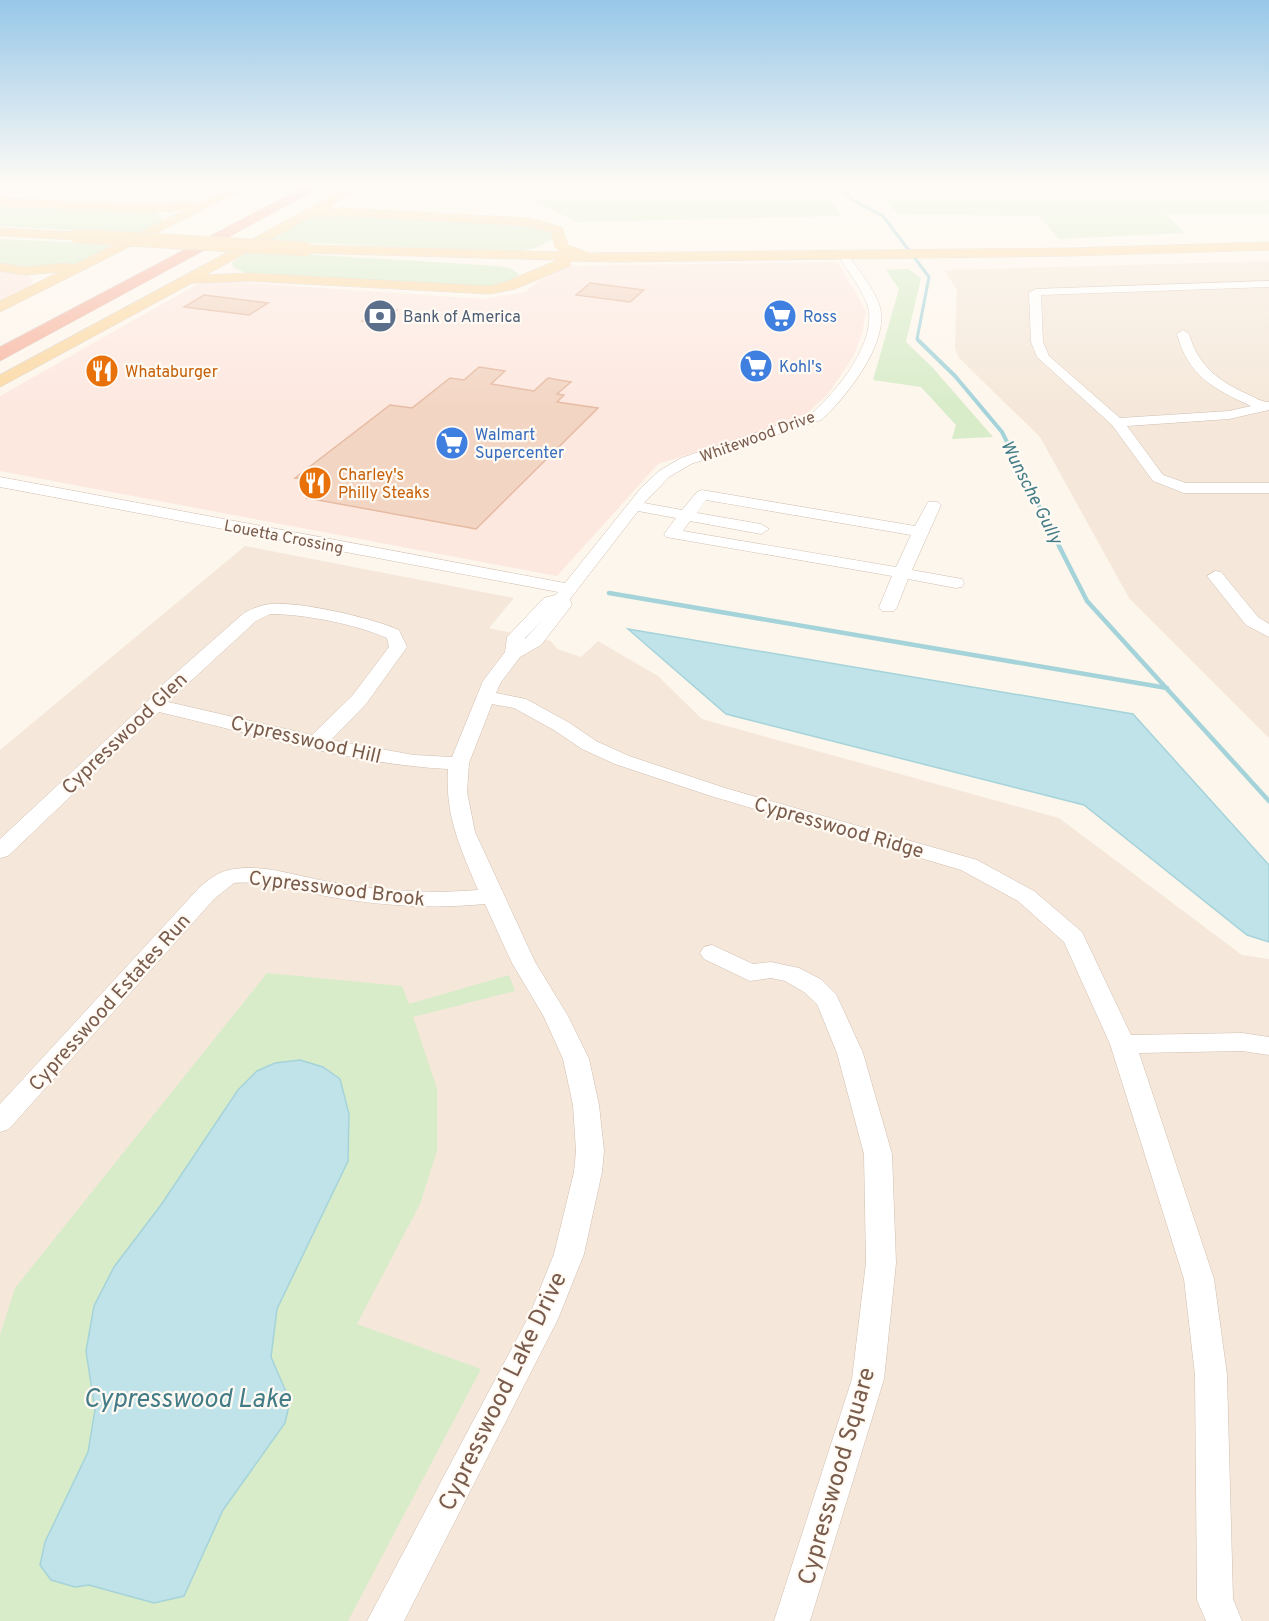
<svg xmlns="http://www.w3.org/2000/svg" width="1269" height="1621" font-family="Overpass,sans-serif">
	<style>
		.residential { fill: #f5e8da }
		.commercial { fill: #fde8e0 }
		.green { fill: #d8ecc9 }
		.water { fill: #bfe3e8; stroke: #a5d3da; stroke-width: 1.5 }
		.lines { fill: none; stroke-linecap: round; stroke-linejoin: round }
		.stream-far2 { stroke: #a5d3da; stroke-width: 3 }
		.stream-far1 { stroke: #a5d3da; stroke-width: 4 }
		.stream { stroke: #a5d3da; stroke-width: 4.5 }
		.building { fill: #f3d5c3; stroke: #e6bba3; stroke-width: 1.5 }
		.minor-casing { stroke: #d1beb0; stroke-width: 1 }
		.major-casing { stroke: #dad1cd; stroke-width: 1 }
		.highway-casing { stroke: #dad1cd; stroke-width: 1 }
		.minor { fill: #fff; fill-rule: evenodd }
		.major { fill: #fbd9a5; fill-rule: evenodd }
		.highway { fill: #f7b7a3; fill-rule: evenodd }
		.major-bridge-casing { stroke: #dad1cd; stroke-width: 15; stroke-linecap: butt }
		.major-bridge { stroke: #fbd9a5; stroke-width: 14 }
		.labels { text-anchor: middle; stroke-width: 4.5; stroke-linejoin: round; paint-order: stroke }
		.far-service-label { font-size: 16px; fill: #4e5e75; stroke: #fffaf3; text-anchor: start }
		.far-shop-label { font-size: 16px; fill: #366cbe; stroke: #fffaf3; text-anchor: start }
		.far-food-label { font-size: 16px; fill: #c56008; stroke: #fffaf3; text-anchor: start }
		.far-street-label { font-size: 16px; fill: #7a5c4d; stroke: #fffaf3 }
		.far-water-label { font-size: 18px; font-style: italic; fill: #437c86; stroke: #fffaf3 }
		.street-label { font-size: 20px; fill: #7a5c4d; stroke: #fffaf3 }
		.near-street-label { font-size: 24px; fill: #7a5c4d; stroke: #fffaf3 }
		.near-water-label { font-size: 26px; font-style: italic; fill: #437c86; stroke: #fffaf3 }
	</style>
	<rect width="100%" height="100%" fill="#fdf6ec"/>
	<g class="residential">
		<path d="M 1269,261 L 1269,738 L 1129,598 L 1040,437 L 959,358 L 955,348 L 957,290 L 944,270 Z"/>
		<path d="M 245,546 L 514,598 L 489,628 L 551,641 L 557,649 L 581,657 L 598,641 L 658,676 L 702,719 L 1059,818 L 1242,955 L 1269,959 L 1269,1621 L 0,1621 L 0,750 Z"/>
	</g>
	<g class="commercial">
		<path d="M 0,182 L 245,182 L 201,203 L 190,205 L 144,206 L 63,200 L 0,200 Z"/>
		<path d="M 838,262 L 866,311 L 862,333 L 853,357 L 828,394 L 806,414 L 783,424 L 658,464 L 557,576 L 0,471 L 0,396 L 205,280 L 484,299 L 525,292 L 558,266 Z"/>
		<path d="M 0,270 L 30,276 L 33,281 L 28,288 L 0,303 Z"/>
	</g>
	<g class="green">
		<path d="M 520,182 L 804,182 L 828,191 L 841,216 L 577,222 L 521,195 Z"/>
		<path d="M 875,182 L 1269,182 L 1269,214 L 1165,214 L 1185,233 L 1059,239 L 1039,216 L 899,214 L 878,195 L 888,188 Z"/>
		<path d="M 0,205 L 147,212 L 158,214 L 162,219 L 160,223 C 132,237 101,258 70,265 C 47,269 23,266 0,263 L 0,239 L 112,244 L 84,231 L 0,226 Z"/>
		<path d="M 323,215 L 527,225 L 551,233 L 552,239 L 536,248 L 510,252 L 293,242 L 300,254 L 498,266 L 510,268 L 519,274 L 517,279 L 492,287 L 256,274 L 245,273 L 233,267 L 232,263 C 254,245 295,220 323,215 Z"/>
		<path d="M 908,269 L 921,278 L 906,342 L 932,367 L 993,437 L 952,439 L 956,425 L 921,387 L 873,380 L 899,289 L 886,270 Z"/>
		<path d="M 267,973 L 402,986 L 409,1004 L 509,975 L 515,991 L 413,1017 L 437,1088 L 437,1151 L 420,1204 L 357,1324 L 481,1369 L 348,1621 L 0,1621 L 0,1335 L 15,1288 Z"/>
	</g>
	<g class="water">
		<path d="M 628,629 L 1133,714 L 1269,865 L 1269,942 L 1247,935 L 1084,805 L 726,714 Z"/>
		<path d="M 300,1060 L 323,1067 L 340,1079 L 349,1114 L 348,1161 L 277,1309 L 271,1357 L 290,1401 L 285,1423 L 223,1510 L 184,1596 L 154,1603 L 89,1585 L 75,1587 L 51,1580 L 40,1565 L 45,1542 L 88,1452 L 95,1410 L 86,1351 L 94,1306 L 114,1267 L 161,1205 L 238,1090 L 257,1071 L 275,1063 Z"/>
	</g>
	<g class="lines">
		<path class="stream-far2" d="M 837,182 L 852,200 L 883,216 L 929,277 L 917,339 L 919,341"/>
		<path class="stream-far1" d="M 918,340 L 955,376 L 1002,432 L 1060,548"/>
		<g class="stream">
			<path d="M 1059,546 L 1087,601 L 1269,801"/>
			<path d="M 609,593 L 1167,688"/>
		</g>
	</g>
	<g class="building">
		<path d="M 590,283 L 644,290 L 630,302 L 576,295 Z"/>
		<path d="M 204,295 L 268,303 L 249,315 L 184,307 Z"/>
		<path d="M 373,309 L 397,310 L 387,323 L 362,321 Z"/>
		<path d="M 479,367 L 505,371 L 491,384 L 534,391 L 548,378 L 571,382 L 557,394 L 564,395 L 557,402 L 598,408 L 476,529 L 307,498 L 325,483 L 295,478 L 390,405 L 412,408 L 450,378 L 464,380 Z"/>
	</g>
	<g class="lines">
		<g class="minor-casing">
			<g id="minor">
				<path d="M 844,253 L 849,256 C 859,271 873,287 879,304 C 892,340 846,398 821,420 L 691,464 L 669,477 L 644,503 L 682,510 L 697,492 L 702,490 L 915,526 L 928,502 L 938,502 L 941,505 L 912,570 L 962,579 L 964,583 L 962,587 L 956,588 L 908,579 L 897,607 L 894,611 L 882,611 L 879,607 L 892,576 L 666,537 L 664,534 L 676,518 L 638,511 L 570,599 L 572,605 L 541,645 L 520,657 L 501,682 L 496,693 L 526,699 L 568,722 L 596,741 L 629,756 L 725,788 L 977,860 L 1034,891 L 1082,932 L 1131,1035 L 1242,1033 L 1269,1037 L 1269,1055 L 1242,1051 L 1139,1053 L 1214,1279 L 1227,1375 L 1233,1599 L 1242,1621 L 1206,1621 L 1197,1600 L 1195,1375 L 1184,1279 L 1110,1044 L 1064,942 L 1018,901 L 961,870 L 711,796 L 615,764 L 582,749 L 554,730 L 514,708 L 492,704 L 469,763 L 467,792 L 475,832 L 535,962 L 568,1016 L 589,1059 L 599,1105 L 604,1151 L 602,1172 L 584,1254 L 558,1319 L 404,1621 L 367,1621 L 530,1314 L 554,1254 L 574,1172 L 576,1151 L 573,1105 L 563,1059 L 544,1017 L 512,963 L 485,904 C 434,909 382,906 331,897 C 300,892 267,880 234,883 L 214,899 L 9,1129 L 0,1132 L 0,1104 L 198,889 C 209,879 219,871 234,869 C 265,864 300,877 330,882 C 378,891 429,894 478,890 C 460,847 445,816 448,769 C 351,764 254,734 159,712 L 8,856 L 0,858 L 0,839 L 148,701 L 160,687 L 244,613 C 252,609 261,605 270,604 C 300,601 372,618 399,630 L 407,647 L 366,704 L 331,740 L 414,755 L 452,757 L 483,681 L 505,652 L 507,637 L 544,598 L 555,595 L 558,592 L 0,487 L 0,477 L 565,583 L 641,488 L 659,471 L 681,458 L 811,414 C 836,393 880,339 867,304 C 861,287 847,271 839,256 ZM 706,500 L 911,535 L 896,567 L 683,531 L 690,521 L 761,534 L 769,529 L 761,524 L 697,513 ZM 270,614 C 304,614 355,624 387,638 L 389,647 L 352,696 L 312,735 L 168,702 L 256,621 ZM 542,621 L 525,639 L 525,638 Z"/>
				<path d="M 1269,281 L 1269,287 L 1041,295 L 1043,342 L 1049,356 L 1120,418 L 1229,411 L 1251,406 C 1214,389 1188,376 1177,334 L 1183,330 L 1189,334 C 1198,365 1218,381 1247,394 C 1254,397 1261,402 1269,402 L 1269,410 L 1229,419 L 1127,426 L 1163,475 L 1186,483 L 1269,483 L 1269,493 L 1184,493 L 1153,481 L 1112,425 L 1037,357 L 1031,342 L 1029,293 L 1036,289 Z"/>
				<path d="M 1215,571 L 1221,572 L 1258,617 L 1269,624 L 1269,637 L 1246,625 L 1207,576 Z"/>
				<path d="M 712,945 L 753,964 L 771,962 L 799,968 L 822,980 L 836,994 L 863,1053 L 892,1154 L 896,1263 L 884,1379 L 810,1621 L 774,1621 L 852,1379 L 866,1263 L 864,1154 L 837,1053 L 817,1004 L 804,992 L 785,981 L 771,978 L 750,981 L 704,959 L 700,953 L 704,947 Z"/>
			</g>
		</g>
		<g class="major-casing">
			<g id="major">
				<path d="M 243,182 L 258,182 L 0,312 L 0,301 L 59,272 L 25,275 L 0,271 L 0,263 L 25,267 L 67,263 L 73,265 L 185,210 L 150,213 L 0,206 L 0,198 L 150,205 L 191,202 L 196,205 Z"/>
				<path d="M 358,182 L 372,182 L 326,209 L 342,208 L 529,218 L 562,227 L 568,245 L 589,253 L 1071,248 L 1269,242 L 1269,250 L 1071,256 L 618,262 L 571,261 L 570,266 L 515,289 L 490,294 L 249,281 L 192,283 L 0,387 L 0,375 ZM 342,216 L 528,226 L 551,232 L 555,247 L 560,252 L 306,245 L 299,249 L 306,253 L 558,260 L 505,282 L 490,286 L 249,273 L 206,275 L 311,217 Z"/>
				<path d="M 0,228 L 77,232 L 84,236 L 77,240 L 0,236 Z"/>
			</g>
		</g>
		<g class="highway-casing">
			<path id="highway" d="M 313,182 L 330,182 L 0,361 L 0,347 Z"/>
		</g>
		<use href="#minor" class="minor"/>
		<use href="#major" class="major"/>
		<use href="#highway" class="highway"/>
		<g class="major-bridge-casing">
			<path id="major-bridge" d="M 77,236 L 306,249"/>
		</g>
		<use href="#major-bridge" class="major-bridge"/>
	</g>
	<linearGradient id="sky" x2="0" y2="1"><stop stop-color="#97c7e8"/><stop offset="0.45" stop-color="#fefbf6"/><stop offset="1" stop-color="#fefbf6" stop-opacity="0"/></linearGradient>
	<rect width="1269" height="408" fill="url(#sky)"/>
	<defs>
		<g id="bank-disc" transform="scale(1.725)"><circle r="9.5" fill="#5c6f8a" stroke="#fffaf3"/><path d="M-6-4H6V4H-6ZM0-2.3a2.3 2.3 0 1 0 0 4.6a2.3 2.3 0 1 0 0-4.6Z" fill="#fff"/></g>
		<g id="supermarket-disc" transform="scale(1.725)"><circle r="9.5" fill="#3f7fe0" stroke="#fffaf3"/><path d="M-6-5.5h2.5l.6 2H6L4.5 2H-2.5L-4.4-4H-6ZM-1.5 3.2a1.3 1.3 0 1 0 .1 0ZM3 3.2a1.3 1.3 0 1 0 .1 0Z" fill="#fff"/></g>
		<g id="restaurant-disc" transform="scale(1.725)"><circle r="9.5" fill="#e8710a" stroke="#fffaf3"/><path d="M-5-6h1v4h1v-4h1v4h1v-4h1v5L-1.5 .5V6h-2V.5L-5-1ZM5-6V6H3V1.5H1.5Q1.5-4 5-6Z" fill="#fff"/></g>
	</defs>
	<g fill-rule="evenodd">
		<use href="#bank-disc" x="380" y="316"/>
		<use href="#supermarket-disc" x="780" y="316"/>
		<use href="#supermarket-disc" x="756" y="366"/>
		<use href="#restaurant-disc" x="102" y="371"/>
		<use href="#supermarket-disc" x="452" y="443"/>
		<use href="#restaurant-disc" x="315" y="483"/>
	</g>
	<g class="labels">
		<g class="far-service-label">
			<text x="403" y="322">Bank of America</text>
		</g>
		<g class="far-shop-label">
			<text x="803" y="322">Ross</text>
			<text x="779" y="372">Kohl's</text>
			<text x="475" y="440">Walmart<tspan x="475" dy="18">Supercenter</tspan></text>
		</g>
		<g class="far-food-label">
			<text x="125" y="377">Whataburger</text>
			<text x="338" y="480">Charley's<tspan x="338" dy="18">Philly Steaks</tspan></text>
		</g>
		<g class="far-street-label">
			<text transform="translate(757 436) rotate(-20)" y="6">Whitewood Drive</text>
			<text transform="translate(284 536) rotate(11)" y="6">Louetta Crossing</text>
		</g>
		<g class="far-water-label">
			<text transform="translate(1032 492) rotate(63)" y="6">Wunsche Gully</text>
		</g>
		<g class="street-label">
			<text transform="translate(124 733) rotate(-44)" y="7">Cypresswood Glen</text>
			<text transform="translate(306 739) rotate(13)" y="7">Cypresswood Hill</text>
			<text transform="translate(839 827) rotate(16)" y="7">Cypresswood Ridge</text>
			<text transform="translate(337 888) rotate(7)" y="7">Cypresswood Brook</text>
			<text transform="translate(109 1002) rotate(-48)" y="7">Cypresswood Estates Run</text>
		</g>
		<g class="near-street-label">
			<text transform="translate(502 1391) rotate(-64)" y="8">Cypresswood Lake Drive</text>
			<text transform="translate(836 1476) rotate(-74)" y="8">Cypresswood Square</text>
		</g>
		<g class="near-water-label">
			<text x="187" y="1407">Cypresswood Lake</text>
		</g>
	</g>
</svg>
